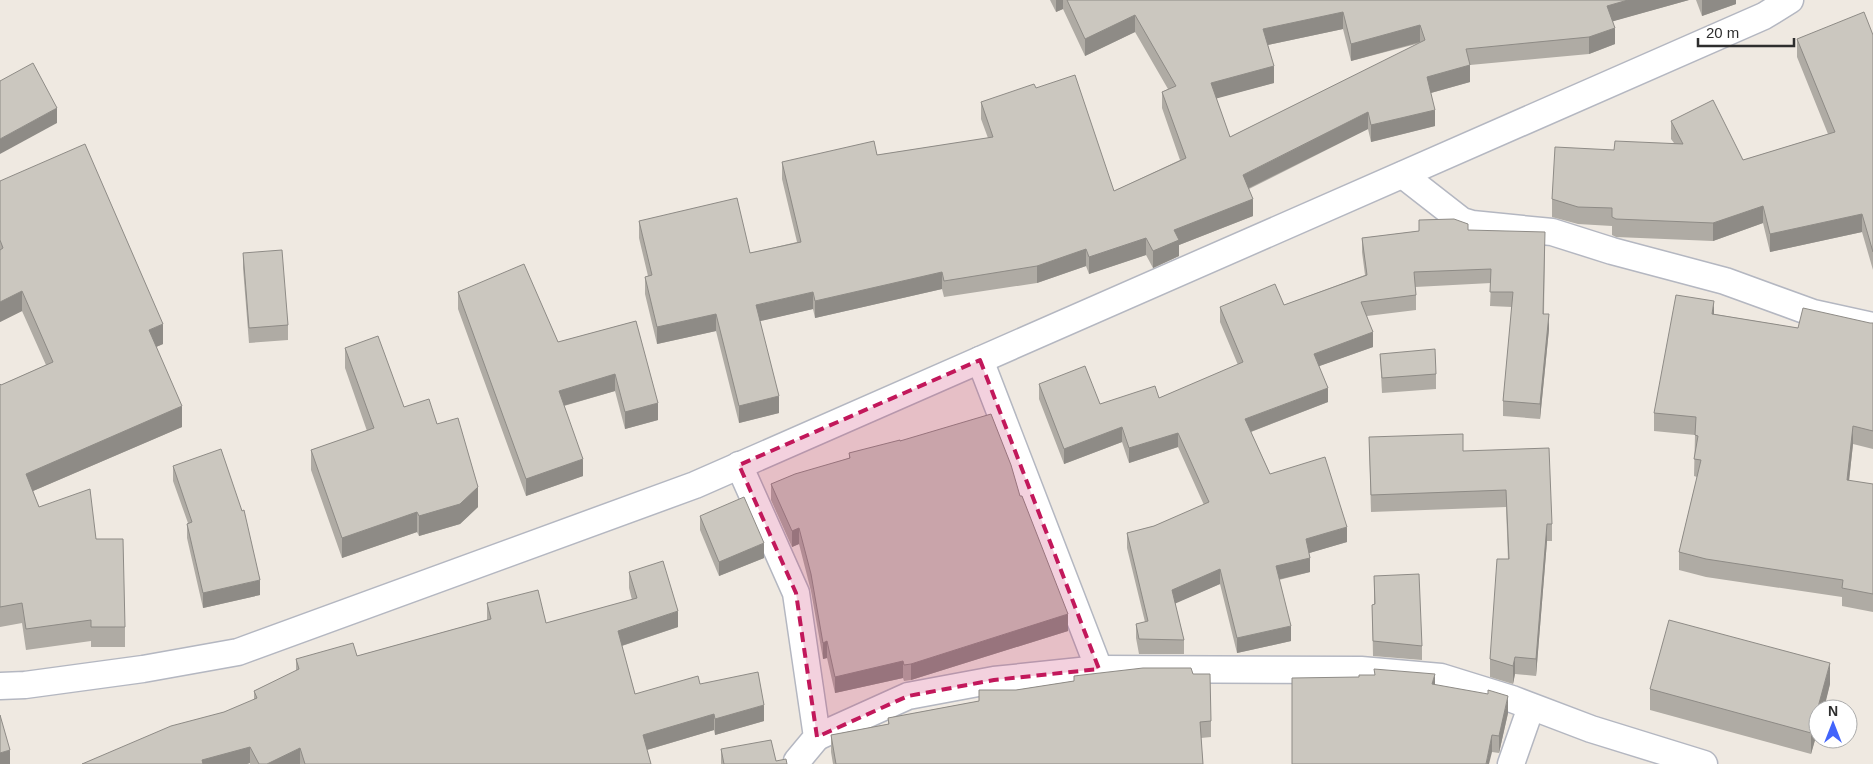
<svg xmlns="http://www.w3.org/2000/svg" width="1873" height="764" font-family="Arial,sans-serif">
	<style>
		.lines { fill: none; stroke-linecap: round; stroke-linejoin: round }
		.minor-casing { stroke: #b4b7c1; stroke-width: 29 }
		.minor { stroke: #fff; stroke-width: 26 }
		.wall { fill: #afaba4; fill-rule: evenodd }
		.shaded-wall { fill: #8e8b86 }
		.building { fill: #cbc7bf; stroke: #8e8b86; fill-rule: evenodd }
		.marked { fill: #c2185b; fill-opacity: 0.2; stroke: #c2185b; stroke-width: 4; stroke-dasharray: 10 6; stroke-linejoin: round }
	</style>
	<rect width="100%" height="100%" fill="#efe9e1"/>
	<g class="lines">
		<g class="minor-casing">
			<g id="minor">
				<path d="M 1403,175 L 1462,221 L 1472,224 L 1552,232 L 1612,251 L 1725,281 L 1813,313 L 1873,326"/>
				<path d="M 980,360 L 1099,669"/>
				<path d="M 739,465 L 796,593 L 817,737 L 797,761 L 797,764"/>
				<path d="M 0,686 L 25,685 L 143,669 L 238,652 L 695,485 L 1764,16 L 1790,0"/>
				<path d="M 817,737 L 908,696 L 994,680 L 1099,669 L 1361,670 L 1441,677 L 1512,699 L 1591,729 L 1704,764"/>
				<path d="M 1511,764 L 1531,707"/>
			</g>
		</g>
		<use href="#minor" class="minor"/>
	</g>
	<g class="wall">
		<path d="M 1050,0 L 1689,0 L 1613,21 L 1615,44 L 1589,54 L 1470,65 L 1470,82 L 1431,93 L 1435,126 L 1371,142 L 1368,129 L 1249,189 L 1253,216 L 1179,245 L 1179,256 L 1153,268 L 1146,255 L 1089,274 L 1086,266 L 1037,283 L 944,297 L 942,289 L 815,318 L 813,309 L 760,321 L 779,413 L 739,423 L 716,331 L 657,344 L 645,294 L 645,277 L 648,276 L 639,238 L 639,221 L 750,253 L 797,242 L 782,179 L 782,162 L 877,155 L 988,138 L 981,119 L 981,102 L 1036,88 L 1114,191 L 1180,160 L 1162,108 L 1162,92 L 1168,89 L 1135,32 L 1085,56 L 1063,9 L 1056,12 ZM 1343,29 L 1351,61 L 1420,43 L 1230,137 L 1216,98 L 1274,83 L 1268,45 Z"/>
		<path d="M 1696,0 L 1736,0 L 1736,4 L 1702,16 Z"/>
		<path d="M 1873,35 L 1873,270 L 1862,232 L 1770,252 L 1763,223 L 1713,241 L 1616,237 L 1612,235 L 1612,226 L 1578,224 L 1552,217 L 1552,199 L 1614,150 L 1674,143 L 1671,139 L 1671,121 L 1743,160 L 1828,134 L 1797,57 L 1797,39 Z"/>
		<path d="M 0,181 L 163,344 L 156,347 L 182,427 L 33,491 L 39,507 L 96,539 L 125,627 L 125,647 L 91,647 L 91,641 L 26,650 L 22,623 L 0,627 L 0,384 L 1,385 L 46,365 L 22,311 L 0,322 Z"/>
		<path d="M 1419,220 L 1468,230 L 1545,246 L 1544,314 L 1549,329 L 1540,419 L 1503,416 L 1503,401 L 1512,307 L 1490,306 L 1491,283 L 1415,287 L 1416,295 L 1416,310 L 1367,316 L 1373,347 L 1319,366 L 1328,402 L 1251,432 L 1270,474 L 1347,542 L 1309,553 L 1310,572 L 1279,580 L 1291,641 L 1237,653 L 1220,584 L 1175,603 L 1184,640 L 1184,654 L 1139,654 L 1136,638 L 1136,624 L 1145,622 L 1127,548 L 1127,533 L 1154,526 L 1204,505 L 1178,447 L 1129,463 L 1122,442 L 1064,464 L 1039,399 L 1039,384 L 1100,404 L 1159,398 L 1238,365 L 1220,322 L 1220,307 L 1284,305 L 1365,275 L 1362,252 L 1362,238 L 1419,231 Z"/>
		<path d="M 243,253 L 288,325 L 288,340 L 249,343 L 243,268 Z"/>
		<path d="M 458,292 L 558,342 L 636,321 L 658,420 L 625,429 L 615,391 L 564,406 L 583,476 L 526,496 L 458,309 Z"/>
		<path d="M 1714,314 L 1798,328 L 1873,323 L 1873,449 L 1853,444 L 1849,481 L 1873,484 L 1873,612 L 1842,606 L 1842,597 L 1706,577 L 1679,570 L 1679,552 L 1697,477 L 1694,476 L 1695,435 L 1654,431 L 1654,413 Z"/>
		<path d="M 345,348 L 404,407 L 437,424 L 478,507 L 460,524 L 419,536 L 417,532 L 342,558 L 311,470 L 311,450 L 367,431 L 345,368 Z"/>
		<path d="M 1380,354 L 1436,374 L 1436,389 L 1382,393 Z"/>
		<path d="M 1369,437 L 1463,451 L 1552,524 L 1552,541 L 1547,541 L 1536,676 L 1515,674 L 1513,684 L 1490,677 L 1490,659 L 1508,559 L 1506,507 L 1371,512 Z"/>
		<path d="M 900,441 L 1020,496 L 1068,631 L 911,680 L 904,681 L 903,678 L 835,693 L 827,658 L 823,659 L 811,591 L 799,544 L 792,547 L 771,500 L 771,484 L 849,458 L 849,453 Z"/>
		<path d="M 173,466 L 260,595 L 203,608 L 187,538 L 187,524 L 188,523 L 173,481 Z"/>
		<path d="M 700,516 L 764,558 L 719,576 L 700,530 Z"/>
		<path d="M 629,572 L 678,627 L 622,646 L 635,694 L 700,684 L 764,721 L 715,735 L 714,730 L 647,750 L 651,764 L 250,764 L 250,763 L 247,764 L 82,764 L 224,712 L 254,700 L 254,691 L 296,671 L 296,659 L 357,656 L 487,620 L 487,603 L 546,623 L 632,600 L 629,588 Z"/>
		<path d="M 1374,576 L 1422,646 L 1422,660 L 1373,656 L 1372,605 L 1374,604 Z"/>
		<path d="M 1193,674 L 1211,721 L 1211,737 L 1201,738 L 1203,764 L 833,764 L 831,752 L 831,735 L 888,724 L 888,718 L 979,701 L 1016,690 L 1074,681 L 1074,676 Z"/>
		<path d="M 1830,684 L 1811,754 L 1650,710 L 1650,689 Z"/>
		<path d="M 1435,685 L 1508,713 L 1499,753 L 1492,752 Z"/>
		<path d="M 721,749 L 776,761 L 787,764 L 721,764 Z"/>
	</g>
	<g class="shaded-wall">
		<path d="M 1056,0 L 1063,0 L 1063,9 L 1056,12 Z"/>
		<path d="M 1628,0 L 1689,0 L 1607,23 L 1607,6 Z"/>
		<path d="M 1702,0 L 1736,0 L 1736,4 L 1702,16 Z"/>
		<path d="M 1343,12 L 1343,29 L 1263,46 L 1263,29 Z"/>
		<path d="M 1135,15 L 1135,32 L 1085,56 L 1085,39 Z"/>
		<path d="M 1420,25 L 1420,42 L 1351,61 L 1351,44 Z"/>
		<path d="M 1615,28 L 1615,44 L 1589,54 L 1589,37 Z"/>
		<path d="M 1470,65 L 1470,82 L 1427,94 L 1427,77 Z"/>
		<path d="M 1274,66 L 1274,83 L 1211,100 L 1211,83 Z"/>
		<path d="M 57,108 L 57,123 L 0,154 L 0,139 Z"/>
		<path d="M 1435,110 L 1435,126 L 1371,142 L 1371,125 Z"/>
		<path d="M 1368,112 L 1368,129 L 1243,191 L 1243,175 Z"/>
		<path d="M 1253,199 L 1253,216 L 1179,245 L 1179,256 L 1153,268 L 1153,251 L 1174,230 Z"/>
		<path d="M 1763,206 L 1763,223 L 1713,241 L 1713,223 Z"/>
		<path d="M 1862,214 L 1862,232 L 1770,252 L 1770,234 Z"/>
		<path d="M 1146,238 L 1146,255 L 1089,274 L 1089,257 Z"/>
		<path d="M 1086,249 L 1086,266 L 1037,283 L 1037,266 Z"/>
		<path d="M 942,272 L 942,289 L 815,318 L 815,301 Z"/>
		<path d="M 22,291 L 22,311 L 0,322 L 0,302 Z"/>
		<path d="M 813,292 L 813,309 L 756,322 L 756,305 Z"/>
		<path d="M 1714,301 L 1714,319 L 1712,314 Z"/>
		<path d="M 716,314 L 716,331 L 657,344 L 657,327 Z"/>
		<path d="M 1549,314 L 1549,329 L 1540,419 L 1540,404 Z"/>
		<path d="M 163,324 L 163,344 L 149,350 L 149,330 Z"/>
		<path d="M 1373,332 L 1373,347 L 1314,368 L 1314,354 Z"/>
		<path d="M 615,374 L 615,391 L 559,407 L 559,391 Z"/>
		<path d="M 1328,388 L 1328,402 L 1245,434 L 1245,419 Z"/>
		<path d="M 779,396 L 779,413 L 739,423 L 739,406 Z"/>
		<path d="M 658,403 L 658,420 L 625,429 L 625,412 Z"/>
		<path d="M 182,406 L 182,427 L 26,494 L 26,474 Z"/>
		<path d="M 1853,426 L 1853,444 L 1847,498 L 1847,480 Z"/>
		<path d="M 1122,427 L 1122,442 L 1064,464 L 1064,449 Z"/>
		<path d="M 1178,433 L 1178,447 L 1129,463 L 1129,448 Z"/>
		<path d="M 583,459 L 583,476 L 526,496 L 526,479 Z"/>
		<path d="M 478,487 L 478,507 L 460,524 L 419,536 L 419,516 Z"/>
		<path d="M 417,512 L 417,532 L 342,558 L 342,538 Z"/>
		<path d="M 1547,524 L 1547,541 L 1536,676 L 1536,659 Z"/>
		<path d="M 1347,527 L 1347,542 L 1306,554 L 1306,539 Z"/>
		<path d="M 799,528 L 799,544 L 792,547 L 792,531 Z"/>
		<path d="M 764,543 L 764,558 L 719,576 L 719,562 Z"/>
		<path d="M 1310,558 L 1310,572 L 1276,580 L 1276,566 Z"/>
		<path d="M 1220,569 L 1220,584 L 1172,605 L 1172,590 Z"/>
		<path d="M 260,580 L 260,595 L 203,608 L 203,593 Z"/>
		<path d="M 678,611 L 678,627 L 618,647 L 618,631 Z"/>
		<path d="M 1068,614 L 1068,631 L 911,680 L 911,664 Z"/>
		<path d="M 1291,626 L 1291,641 L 1237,653 L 1237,638 Z"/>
		<path d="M 827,641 L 827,658 L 823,659 L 823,643 Z"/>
		<path d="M 1515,657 L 1515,674 L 1513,684 L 1513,666 Z"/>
		<path d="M 903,661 L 903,678 L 835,693 L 835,677 Z"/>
		<path d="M 1830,663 L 1830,684 L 1824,709 L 1818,709 L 1818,730 L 1811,754 L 1811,733 Z"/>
		<path d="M 1435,674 L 1435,692 L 1432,684 Z"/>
		<path d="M 1508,696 L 1508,713 L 1499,753 L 1499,736 Z"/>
		<path d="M 764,705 L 764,721 L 715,735 L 715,719 Z"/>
		<path d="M 714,714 L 714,730 L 643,751 L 643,735 Z"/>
		<path d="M 1492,735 L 1492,752 L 1489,764 L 1486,764 Z"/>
		<path d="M 250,747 L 250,763 L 247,764 L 202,764 L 202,760 Z"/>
		<path d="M 300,748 L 300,764 L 267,764 Z"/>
		<path d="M 10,750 L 10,764 L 0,764 L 0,753 Z"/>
	</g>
	<g class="building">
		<path d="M 1067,0 L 1628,0 L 1607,6 L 1615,28 L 1589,37 L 1466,49 L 1470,65 L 1427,77 L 1435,110 L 1371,125 L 1368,112 L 1243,175 L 1253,199 L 1174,230 L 1179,240 L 1153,251 L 1146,238 L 1089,257 L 1086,249 L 1037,266 L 944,281 L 942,272 L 815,301 L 813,292 L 756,305 L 779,396 L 739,406 L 716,314 L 657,327 L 645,277 L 652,275 L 639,221 L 737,198 L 750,253 L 801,242 L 782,162 L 874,141 L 877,155 L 993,137 L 981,102 L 1034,84 L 1036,88 L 1075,75 L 1114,191 L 1186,158 L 1162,92 L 1176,86 L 1135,15 L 1085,39 ZM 1343,12 L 1351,44 L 1420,25 L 1425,40 L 1230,137 L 1211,83 L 1274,66 L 1263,29 Z"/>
		<path d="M 1864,12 L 1873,35 L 1873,252 L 1862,214 L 1770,234 L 1763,206 L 1713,223 L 1616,219 L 1612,217 L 1612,208 L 1578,207 L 1552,199 L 1555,147 L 1614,150 L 1615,141 L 1683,144 L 1671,121 L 1713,100 L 1743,160 L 1835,132 L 1797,39 Z"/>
		<path d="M 33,63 L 57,108 L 0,139 L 0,81 Z"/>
		<path d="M 85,144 L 163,324 L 149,330 L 182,406 L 26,474 L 39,507 L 90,489 L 96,539 L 123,539 L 125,627 L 91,627 L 91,620 L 26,629 L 22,603 L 0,607 L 0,384 L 1,385 L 53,362 L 22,291 L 0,302 L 0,250 L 3,248 L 0,240 L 0,181 Z"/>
		<path d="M 1454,219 L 1468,224 L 1468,230 L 1545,232 L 1543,314 L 1549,314 L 1540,404 L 1503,401 L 1513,292 L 1490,292 L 1491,269 L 1414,272 L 1416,295 L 1361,302 L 1373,332 L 1314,354 L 1328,388 L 1245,419 L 1270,474 L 1325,457 L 1347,527 L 1306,539 L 1310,558 L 1276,566 L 1291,626 L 1237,638 L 1220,569 L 1172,590 L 1184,640 L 1139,639 L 1136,624 L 1148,621 L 1127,533 L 1154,526 L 1209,502 L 1178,433 L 1129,448 L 1122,427 L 1064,449 L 1039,384 L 1085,366 L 1100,404 L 1155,386 L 1159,398 L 1243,362 L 1220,307 L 1275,284 L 1284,305 L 1367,275 L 1362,238 L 1419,231 L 1419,220 Z"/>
		<path d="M 282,250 L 288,325 L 249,328 L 243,253 Z"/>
		<path d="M 524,264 L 558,342 L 636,321 L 658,403 L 625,412 L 615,374 L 559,391 L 583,459 L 526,479 L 458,292 Z"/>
		<path d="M 1676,295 L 1714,301 L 1712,314 L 1798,328 L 1803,308 L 1870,323 L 1873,323 L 1873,431 L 1853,426 L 1847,480 L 1873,484 L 1873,594 L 1842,588 L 1843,580 L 1706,559 L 1679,552 L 1701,460 L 1694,459 L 1698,436 L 1695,435 L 1696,417 L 1654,413 Z"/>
		<path d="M 378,336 L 404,407 L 429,399 L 437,424 L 458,418 L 478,487 L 460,504 L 419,516 L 417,512 L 342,538 L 311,450 L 374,428 L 345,348 Z"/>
		<path d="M 1435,349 L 1436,374 L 1382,378 L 1380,354 Z"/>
		<path d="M 991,414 L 1011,465 L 1020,496 L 1022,496 L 1068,614 L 911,664 L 904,665 L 903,661 L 835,677 L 827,641 L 823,643 L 811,574 L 799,528 L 792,531 L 771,484 L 795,474 L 850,458 L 849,453 L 900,440 L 900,441 Z"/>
		<path d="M 1463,434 L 1463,451 L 1549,448 L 1552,524 L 1547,524 L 1536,659 L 1515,657 L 1513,666 L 1490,659 L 1497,559 L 1509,559 L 1506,490 L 1371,495 L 1369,437 Z"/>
		<path d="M 221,449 L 242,511 L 244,510 L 260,580 L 203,593 L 187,524 L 192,522 L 173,466 Z"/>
		<path d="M 744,497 L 764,543 L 719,562 L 700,516 Z"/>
		<path d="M 663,561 L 678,611 L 618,631 L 635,694 L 698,676 L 700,684 L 758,672 L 764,705 L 715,719 L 714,714 L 643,735 L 651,764 L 305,764 L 300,748 L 267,764 L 259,764 L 250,747 L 202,760 L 203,764 L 82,764 L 171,726 L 224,712 L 257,698 L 254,691 L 299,669 L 296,659 L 353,643 L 357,656 L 491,619 L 487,603 L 538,590 L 546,623 L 637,598 L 629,572 Z"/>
		<path d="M 1419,574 L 1422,646 L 1373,641 L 1372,605 L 1375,604 L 1374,576 Z"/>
		<path d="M 1669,620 L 1830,663 L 1811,733 L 1650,689 Z"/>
		<path d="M 1143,668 L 1191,668 L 1193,674 L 1210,674 L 1211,721 L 1200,722 L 1203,764 L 836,764 L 831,735 L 889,724 L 888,718 L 979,701 L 979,690 L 1016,690 L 1074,681 L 1074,676 Z"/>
		<path d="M 1374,669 L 1435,674 L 1432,684 L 1488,694 L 1488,690 L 1508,696 L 1499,736 L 1492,735 L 1486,764 L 1292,764 L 1292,678 L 1359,677 L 1359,675 L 1375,675 Z"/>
		<path d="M 0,715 L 10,750 L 0,753 Z"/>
		<path d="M 771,740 L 776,761 L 786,759 L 787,764 L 724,764 L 721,749 Z"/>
	</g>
	<path class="marked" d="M 980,360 L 1099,669 L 994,680 L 908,696 L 817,737 L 796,593 L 739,465 Z"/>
	<g transform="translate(1833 724)"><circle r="24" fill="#ffffff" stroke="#ababab"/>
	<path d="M0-4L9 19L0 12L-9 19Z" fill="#4264fb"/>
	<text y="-8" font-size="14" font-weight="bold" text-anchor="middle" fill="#2e2e2e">N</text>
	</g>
	<path d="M1698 38v8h96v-8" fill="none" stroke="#2e2e2e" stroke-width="2.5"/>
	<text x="1706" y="38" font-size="15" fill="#2e2e2e" stroke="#ffffff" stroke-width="4" paint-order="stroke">20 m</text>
</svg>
